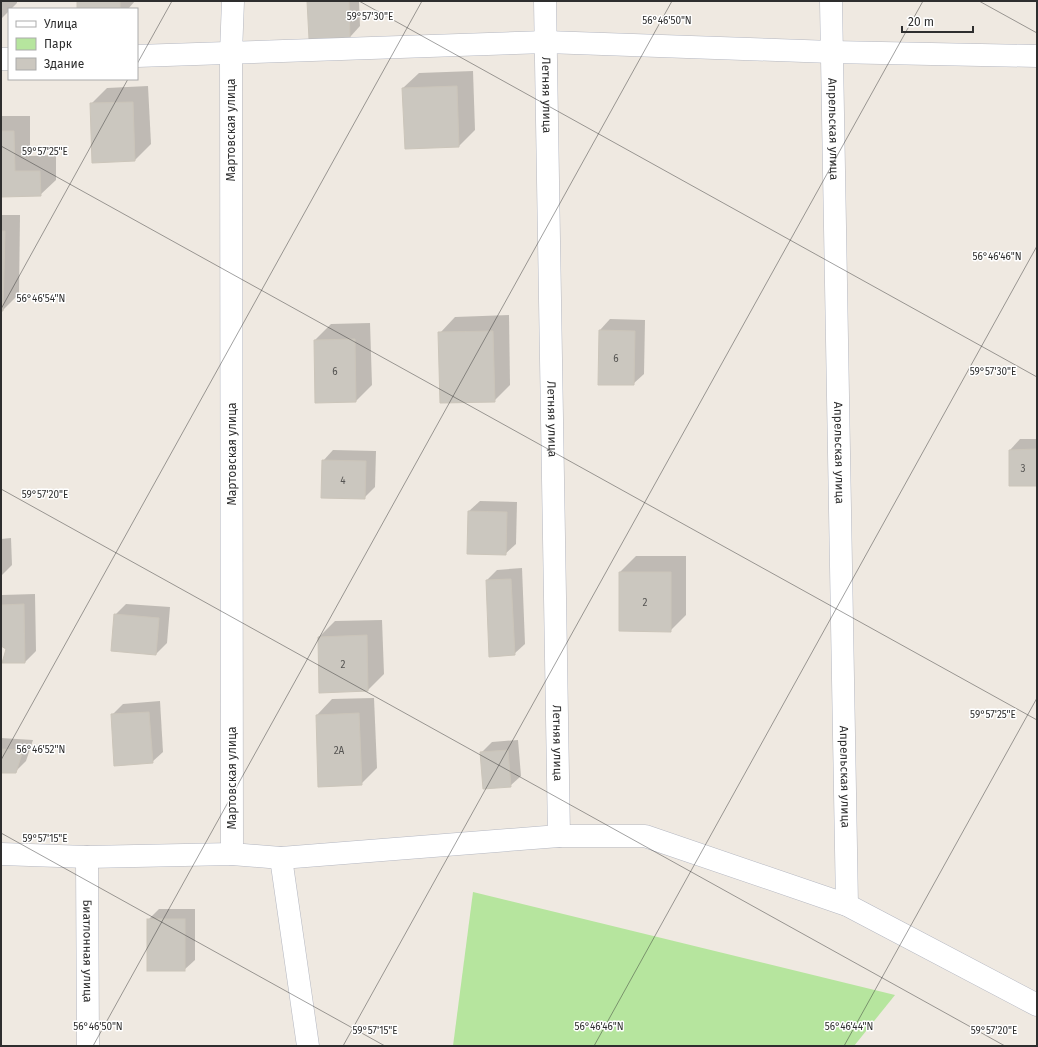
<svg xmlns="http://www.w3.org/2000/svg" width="1038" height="1047" font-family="'Fira Sans',sans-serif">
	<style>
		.green { fill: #b6e59e }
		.shadow { fill: #0003 }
		.building { fill: #cbc7bf; stroke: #cbc5ba }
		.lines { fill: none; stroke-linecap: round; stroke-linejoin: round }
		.street-casing { stroke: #b4b7c1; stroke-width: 23 }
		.street { stroke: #fff; stroke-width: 22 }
		.ticks { fill: none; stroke: #2e2e2e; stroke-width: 1; stroke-opacity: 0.45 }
		.labels { text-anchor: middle; stroke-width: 3; stroke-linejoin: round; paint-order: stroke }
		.number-label { font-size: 10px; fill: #555452 }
		.street-label { font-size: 12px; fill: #2e2e2e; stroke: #fff }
		.ticks-label { font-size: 10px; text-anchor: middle; fill: #2e2e2e; stroke: #fff; stroke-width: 3; stroke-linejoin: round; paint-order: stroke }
	</style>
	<rect width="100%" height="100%" fill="#efe9e1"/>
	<path class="green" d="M 473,892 L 895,995 L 854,1046 L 453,1046 Z"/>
	<g class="shadow">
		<path d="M 1,1 L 17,1 L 17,3 L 11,9 L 9,9 L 9,11 L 1,19 Z"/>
		<path d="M 78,1 L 135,1 L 128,9 L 78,9 Z"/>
		<path d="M 308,1 L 359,1 L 360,26 L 350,37 Z"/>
		<path d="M 473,71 L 475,130 L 459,146 L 406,148 L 403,88 L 419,73 Z"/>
		<path d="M 148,86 L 151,144 L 135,160 L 91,104 L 107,88 Z"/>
		<path d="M 1,116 L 30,116 L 30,156 L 56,155 L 56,180 L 40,195 L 1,196 Z"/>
		<path d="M 1,215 L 20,215 L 19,294 L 3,310 L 1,310 Z"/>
		<path d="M 509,315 L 510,385 L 494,401 L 440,333 L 455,317 Z"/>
		<path d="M 610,319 L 645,320 L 644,374 L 633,384 L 599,384 L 600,330 Z"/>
		<path d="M 370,323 L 372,385 L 356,401 L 315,340 L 331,324 Z"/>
		<path d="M 1020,439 L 1037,439 L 1037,485 L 1010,450 Z"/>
		<path d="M 333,450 L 376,451 L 375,487 L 364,498 L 323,461 Z"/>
		<path d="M 480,501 L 517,502 L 516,544 L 505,554 L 469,511 Z"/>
		<path d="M 11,538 L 12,565 L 1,576 L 1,539 Z"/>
		<path d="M 636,556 L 686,556 L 686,615 L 670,631 L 620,572 Z"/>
		<path d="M 522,568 L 525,644 L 514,654 L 487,580 L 497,570 Z"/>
		<path d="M 35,594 L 36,651 L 25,662 L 4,662 L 7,649 L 1,645 L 1,596 L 2,595 Z"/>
		<path d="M 126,604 L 170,607 L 167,643 L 156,654 L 115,615 Z"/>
		<path d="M 382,620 L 384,674 L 368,690 L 319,637 L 335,621 Z"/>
		<path d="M 374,698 L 377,768 L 361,784 L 317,715 L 332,699 Z"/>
		<path d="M 160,701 L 163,752 L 152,762 L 112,715 L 123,704 Z"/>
		<path d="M 1,738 L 33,740 L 26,761 L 15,772 L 1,772 Z"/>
		<path d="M 518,740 L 521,776 L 510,786 L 481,753 L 492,742 Z"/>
		<path d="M 159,909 L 195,909 L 195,960 L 184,970 L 148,920 Z"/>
	</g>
	<g class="building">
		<rect x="77" y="1" width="43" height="8"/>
		<path d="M 307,1 L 349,1 L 350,38 L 309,39 Z"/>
		<path d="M 457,86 L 459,147 L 405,149 L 402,88 Z"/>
		<path d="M 133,102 L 135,161 L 92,163 L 90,103 Z"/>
		<path d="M 1,131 L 14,131 L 15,171 L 40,171 L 41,196 L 1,197 Z"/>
		<path d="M 1,231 L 5,231 L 3,311 L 1,311 Z"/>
		<path d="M 599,330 L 635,331 L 634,385 L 598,385 Z"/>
		<path d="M 493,331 L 495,402 L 440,403 L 438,332 Z"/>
		<path d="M 355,339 L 356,402 L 315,403 L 314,340 Z"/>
		<path d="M 1037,449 L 1037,486 L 1009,486 L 1009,450 Z"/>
		<path d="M 322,460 L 366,461 L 365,499 L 321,498 Z"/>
		<path d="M 468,511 L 507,512 L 506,555 L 467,554 Z"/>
		<path d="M 619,572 L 671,572 L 671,632 L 619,631 Z"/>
		<path d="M 511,579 L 515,655 L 489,657 L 486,580 Z"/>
		<path d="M 24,604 L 25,663 L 2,663 L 6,649 L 1,646 L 1,605 Z"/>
		<path d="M 114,614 L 159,618 L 156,655 L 111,651 Z"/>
		<path d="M 367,635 L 368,691 L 319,693 L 318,637 Z"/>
		<path d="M 149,712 L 153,763 L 114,766 L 111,714 Z"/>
		<path d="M 359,713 L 362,785 L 318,787 L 316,715 Z"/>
		<path d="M 1,749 L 23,750 L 16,773 L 1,773 Z"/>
		<path d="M 508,750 L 511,787 L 483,789 L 480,752 Z"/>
		<rect x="147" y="919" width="38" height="52"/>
	</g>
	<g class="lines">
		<g class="street-casing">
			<g id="street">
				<path id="s1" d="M 545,1 L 559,836"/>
				<path id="s2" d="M 831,1 L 847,905"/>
				<path d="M 137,56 L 546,42 L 832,52 L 1037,56"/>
				<path d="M 1,59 L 9,59"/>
				<path d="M 1,854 L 87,857 L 232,854 L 281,858 L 559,836 L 645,836 L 847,905 L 1037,1005"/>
				<path d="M 232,854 L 231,53 L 233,1"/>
				<path id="s3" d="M 87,857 L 88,1046"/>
				<path d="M 281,858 L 308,1046"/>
			</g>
		</g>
		<use href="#street" class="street"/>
	</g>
	<path class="ticks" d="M 359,1 L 1037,377M 979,1 L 1037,33M 137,64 L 172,1M 1,146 L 1037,720M 1,309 L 128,79M 1,489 L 1005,1046M 1,760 L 422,1M 1,833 L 385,1046M 93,1046 L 672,1M 343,1046 L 923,1M 594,1046 L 1037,246M 844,1046 L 1037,698"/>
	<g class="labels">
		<g class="number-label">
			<text x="616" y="362">6</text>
			<text x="335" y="375">6</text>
			<text x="1023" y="472">3</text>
			<text x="343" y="484">4</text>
			<text x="645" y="606">2</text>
			<text x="343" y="668">2</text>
			<text x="339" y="754">2А</text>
		</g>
		<g class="street-label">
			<text dy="4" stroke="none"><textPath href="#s1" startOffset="94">Летняя улица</textPath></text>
			<text dy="4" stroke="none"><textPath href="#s2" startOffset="128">Апрельская улица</textPath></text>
			<text transform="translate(231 130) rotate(-90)" y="4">Мартовская улица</text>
			<text dy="4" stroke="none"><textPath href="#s1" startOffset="418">Летняя улица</textPath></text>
			<text dy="4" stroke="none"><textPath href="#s2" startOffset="452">Апрельская улица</textPath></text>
			<text transform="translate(232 454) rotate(-90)" y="4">Мартовская улица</text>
			<text dy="4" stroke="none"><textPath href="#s1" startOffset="742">Летняя улица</textPath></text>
			<text dy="4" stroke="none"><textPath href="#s2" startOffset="776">Апрельская улица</textPath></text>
			<text transform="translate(232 778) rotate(-90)" y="4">Мартовская улица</text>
			<text dy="4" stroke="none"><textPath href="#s3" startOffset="94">Биатлонная улица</textPath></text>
		</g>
	</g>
	<g class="ticks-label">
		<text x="370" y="20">59°57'30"E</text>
		<text x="667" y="24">56°46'50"N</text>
		<text x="45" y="155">59°57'25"E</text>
		<text x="997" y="260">56°46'46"N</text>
		<text x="41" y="302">56°46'54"N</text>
		<text x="993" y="375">59°57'30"E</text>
		<text x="45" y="498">59°57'20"E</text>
		<text x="993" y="718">59°57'25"E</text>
		<text x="41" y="753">56°46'52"N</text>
		<text x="45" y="842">59°57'15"E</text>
		<text x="98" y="1030">56°46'50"N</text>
		<text x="599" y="1030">56°46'46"N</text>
		<text x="849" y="1030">56°46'44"N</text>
		<text x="375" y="1034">59°57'15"E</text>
		<text x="994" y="1034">59°57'20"E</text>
	</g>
	<rect width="1038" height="1047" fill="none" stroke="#2e2e2e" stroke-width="4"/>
	<rect x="8" y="8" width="130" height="72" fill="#ffffff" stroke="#ababab"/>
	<rect x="16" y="21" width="20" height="6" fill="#ffffff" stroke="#ababab"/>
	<text x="44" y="28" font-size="12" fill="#2e2e2e">Улица</text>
	<rect x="16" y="38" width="20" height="12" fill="#b6e59e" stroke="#ababab"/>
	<text x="44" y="48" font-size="12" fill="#2e2e2e">Парк</text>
	<rect x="16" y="58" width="20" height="12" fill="#cbc7bf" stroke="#ababab"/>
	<text x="44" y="68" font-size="12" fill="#2e2e2e">Здание</text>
	<path d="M902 26v6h71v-6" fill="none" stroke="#2e2e2e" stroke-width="2"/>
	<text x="908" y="26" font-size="12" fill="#2e2e2e" stroke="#ffffff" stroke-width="3" paint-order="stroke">20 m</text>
</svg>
